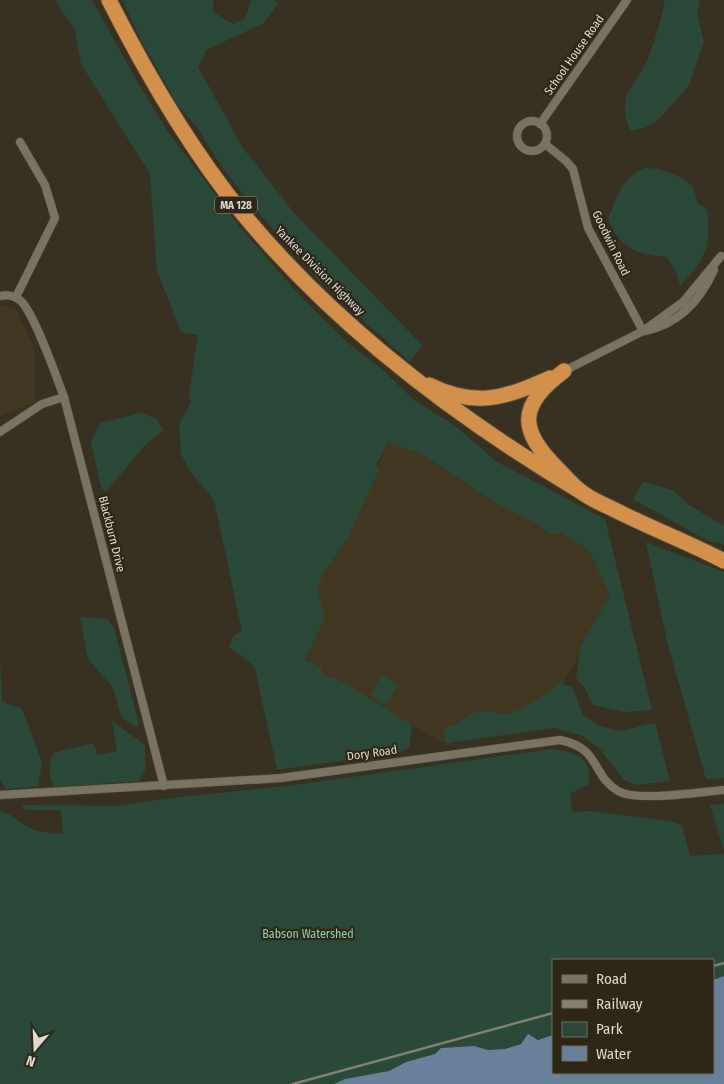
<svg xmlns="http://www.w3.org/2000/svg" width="724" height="1084" font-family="'Fira Sans Condensed',sans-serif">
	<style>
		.built { fill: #423821 }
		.green { fill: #2b4939 }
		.water { fill: #688099 }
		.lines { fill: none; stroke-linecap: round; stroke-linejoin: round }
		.street-casing { stroke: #544f41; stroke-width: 9 }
		.highway-casing { stroke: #544f41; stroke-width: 17 }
		.street { stroke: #7a7361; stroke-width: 8 }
		.highway { stroke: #d2904a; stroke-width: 15 }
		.rail { stroke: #857f72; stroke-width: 2.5 }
		.labels { text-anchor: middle; stroke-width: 4.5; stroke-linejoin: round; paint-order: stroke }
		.shield { fill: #2e2717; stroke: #a9a498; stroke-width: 1 }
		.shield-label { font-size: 11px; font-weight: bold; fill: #dedad0 }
		.street-label { font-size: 12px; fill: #dedad0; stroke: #2e2717 }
		.park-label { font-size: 12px; fill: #92d0af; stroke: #2e2717 }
	</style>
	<rect width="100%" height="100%" fill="#383121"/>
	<g class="built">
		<path d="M 0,305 L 16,309 L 35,350 L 35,402 L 0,416 Z"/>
		<path d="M 394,435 L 595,547 L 616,598 L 554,697 L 503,716 L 481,716 L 448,745 L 306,668 L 313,584 Z"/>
	</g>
	<g class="green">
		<path d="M 55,0 L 92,0 L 137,81 L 168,132 L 239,226 L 303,299 L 348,343 L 382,369 L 414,400 L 454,425 L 497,462 L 605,519 L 652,710 L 624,712 L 593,705 L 585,688 L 576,678 L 581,646 L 610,595 L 589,550 L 561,532 L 551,535 L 536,523 L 496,503 L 420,453 L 389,443 L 376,464 L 379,470 L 348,537 L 323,574 L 317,590 L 325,618 L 305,660 L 321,667 L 324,677 L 338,679 L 412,725 L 409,748 L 401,752 L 277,770 L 255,668 L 245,658 L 229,647 L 233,636 L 242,631 L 214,500 L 190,471 L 181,454 L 179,425 L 191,402 L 189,394 L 198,335 L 181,332 L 157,271 L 150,174 L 81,64 L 75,30 Z"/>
		<path d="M 122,0 L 213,0 L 213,12 L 233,24 L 245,19 L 251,0 L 273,0 L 278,3 L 264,23 L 206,50 L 198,67 L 243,148 L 295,214 L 422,345 L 410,362 L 315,277 L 252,205 L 224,170 L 196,126 L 179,107 L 142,42 Z"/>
		<path d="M 665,0 L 700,0 L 697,14 L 704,42 L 688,87 L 657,121 L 644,128 L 630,131 C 615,90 637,88 649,56 C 656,38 661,19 665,0 Z"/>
		<path d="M 645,168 C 656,167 685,176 691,185 C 695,190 696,198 698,204 C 710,208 708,215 708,226 C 710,254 698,266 680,286 L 677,274 L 667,257 C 638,255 620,249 608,219 C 617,198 621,177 645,168 Z"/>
		<path d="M 141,413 L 157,419 L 163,430 L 145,445 L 106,492 L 101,487 L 91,442 L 100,423 Z"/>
		<path d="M 643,482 L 673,490 L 689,505 L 724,526 L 724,544 L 708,541 L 633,499 Z"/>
		<path d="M 646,542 L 724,572 L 724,778 L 706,779 L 667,641 Z"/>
		<path d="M 80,617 L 107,619 L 114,628 L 139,724 L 136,727 L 122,718 L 112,686 L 88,659 Z"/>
		<path d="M 0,654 L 2,702 L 22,709 L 42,762 L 38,786 L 6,789 L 0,780 Z"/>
		<path d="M 382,675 L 398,684 L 386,705 L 370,695 Z"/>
		<path d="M 559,682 L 573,688 L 582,714 L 599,726 L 621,731 L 655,723 L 670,781 L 635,785 L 624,780 L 599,748 L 583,736 L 555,728 L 446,743 L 444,728 C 459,725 460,720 472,714 C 484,708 494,714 506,714 C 517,713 554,692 559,682 Z"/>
		<path d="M 112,721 L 145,745 L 145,771 L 139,781 L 54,787 C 48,775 49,765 53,753 L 94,743 L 97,755 L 117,751 Z"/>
		<path d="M 552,749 C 565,750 586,755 589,771 C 590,776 588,779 589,784 L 570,794 L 572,812 L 588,811 L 669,821 L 682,825 L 690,856 L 724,854 L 724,976 L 713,980 L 713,960 L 553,960 L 553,1035 L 542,1040 L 533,1038 L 505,1049 L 487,1050 L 474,1046 L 441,1048 L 435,1054 L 406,1062 L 389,1071 L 345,1079 L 334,1084 L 0,1084 L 0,812 C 11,813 15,819 24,825 C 36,832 49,833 63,834 L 61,810 L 25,810 L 22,805 L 116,806 L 179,797 L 287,786 Z"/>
		<path d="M 724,804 L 724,850 L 710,805 Z"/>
	</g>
	<path class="water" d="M 724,976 L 724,1084 L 334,1084 L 345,1079 L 389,1071 L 406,1062 L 435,1054 L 441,1048 L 474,1046 L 488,1050 L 505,1049 L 521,1044 L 528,1034 L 538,1040 L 553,1035 L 553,1073 L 713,1073 L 713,980 Z"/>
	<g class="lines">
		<g class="street-casing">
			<g id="street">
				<circle cx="532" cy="136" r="15"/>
				<path d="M 540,124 L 627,0"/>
				<path d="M 545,144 L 566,161 L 573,169 L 588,228 L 643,331"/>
				<path d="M 0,296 C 8,294 15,296 21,301 C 35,315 56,376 64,397 L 164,786"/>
				<path d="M 16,297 L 55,218 L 45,185 L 20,142"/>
				<path d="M 645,331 C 678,324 700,301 714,270"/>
				<path d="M 564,371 L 643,331 L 683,302 L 721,256"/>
				<path d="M 0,432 L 42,404 L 64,397"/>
				<path d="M 0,795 L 281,778 L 560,740 C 601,748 591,775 618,791 C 637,802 700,792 724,790"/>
			</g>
		</g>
		<g class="highway-casing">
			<g id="highway">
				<path d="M 109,0 C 147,75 190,149 243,214 C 337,328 457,418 583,493"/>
				<path d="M 564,371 C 518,405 518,430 558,469 C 566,477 574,487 583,493 C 592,500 603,504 613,509 C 650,528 688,542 724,561"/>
				<path d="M 429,385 C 476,408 505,398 550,378"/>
			</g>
		</g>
		<use href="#street" class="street"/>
		<use href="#highway" class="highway"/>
		<g class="rail">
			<path d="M 713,966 L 724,963"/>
			<path d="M 293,1084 L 553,1013"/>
		</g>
	</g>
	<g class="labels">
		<rect class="shield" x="215" y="196.5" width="42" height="17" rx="4"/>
		<g class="shield-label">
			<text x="236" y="209">MA 128</text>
		</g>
		<g class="street-label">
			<text transform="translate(574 55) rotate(-55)" y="4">School House Road</text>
			<text transform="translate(611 243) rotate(64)" y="4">Goodwin Road</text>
			<text transform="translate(320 271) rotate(45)" y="4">Yankee Division Highway</text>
			<text transform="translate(112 534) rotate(76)" y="4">Blackburn Drive</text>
			<text transform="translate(372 753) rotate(-8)" y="4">Dory Road</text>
		</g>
		<g class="park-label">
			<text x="308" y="938">Babson Watershed</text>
		</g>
	</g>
	<rect x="552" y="959" width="162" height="115" fill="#2e2717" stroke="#746f61"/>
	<rect x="562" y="975" width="25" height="8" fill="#7a7361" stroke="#746f61"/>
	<text x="596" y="984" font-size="15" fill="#dedad0">Road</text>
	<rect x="562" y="1000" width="25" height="8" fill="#857f72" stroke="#746f61"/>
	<text x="596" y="1009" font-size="15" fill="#dedad0">Railway</text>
	<rect x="562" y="1022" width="25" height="15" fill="#2b4939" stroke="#746f61"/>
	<text x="596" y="1034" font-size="15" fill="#dedad0">Park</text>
	<rect x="562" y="1046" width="25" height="15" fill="#688099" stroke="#746f61"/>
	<text x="596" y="1059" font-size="15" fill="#dedad0">Water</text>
	<g transform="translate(35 1049) rotate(199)" stroke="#2e2717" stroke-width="4" paint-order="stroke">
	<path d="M0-4L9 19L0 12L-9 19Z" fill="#dedad0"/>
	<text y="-8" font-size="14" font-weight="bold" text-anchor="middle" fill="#dedad0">N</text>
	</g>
</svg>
